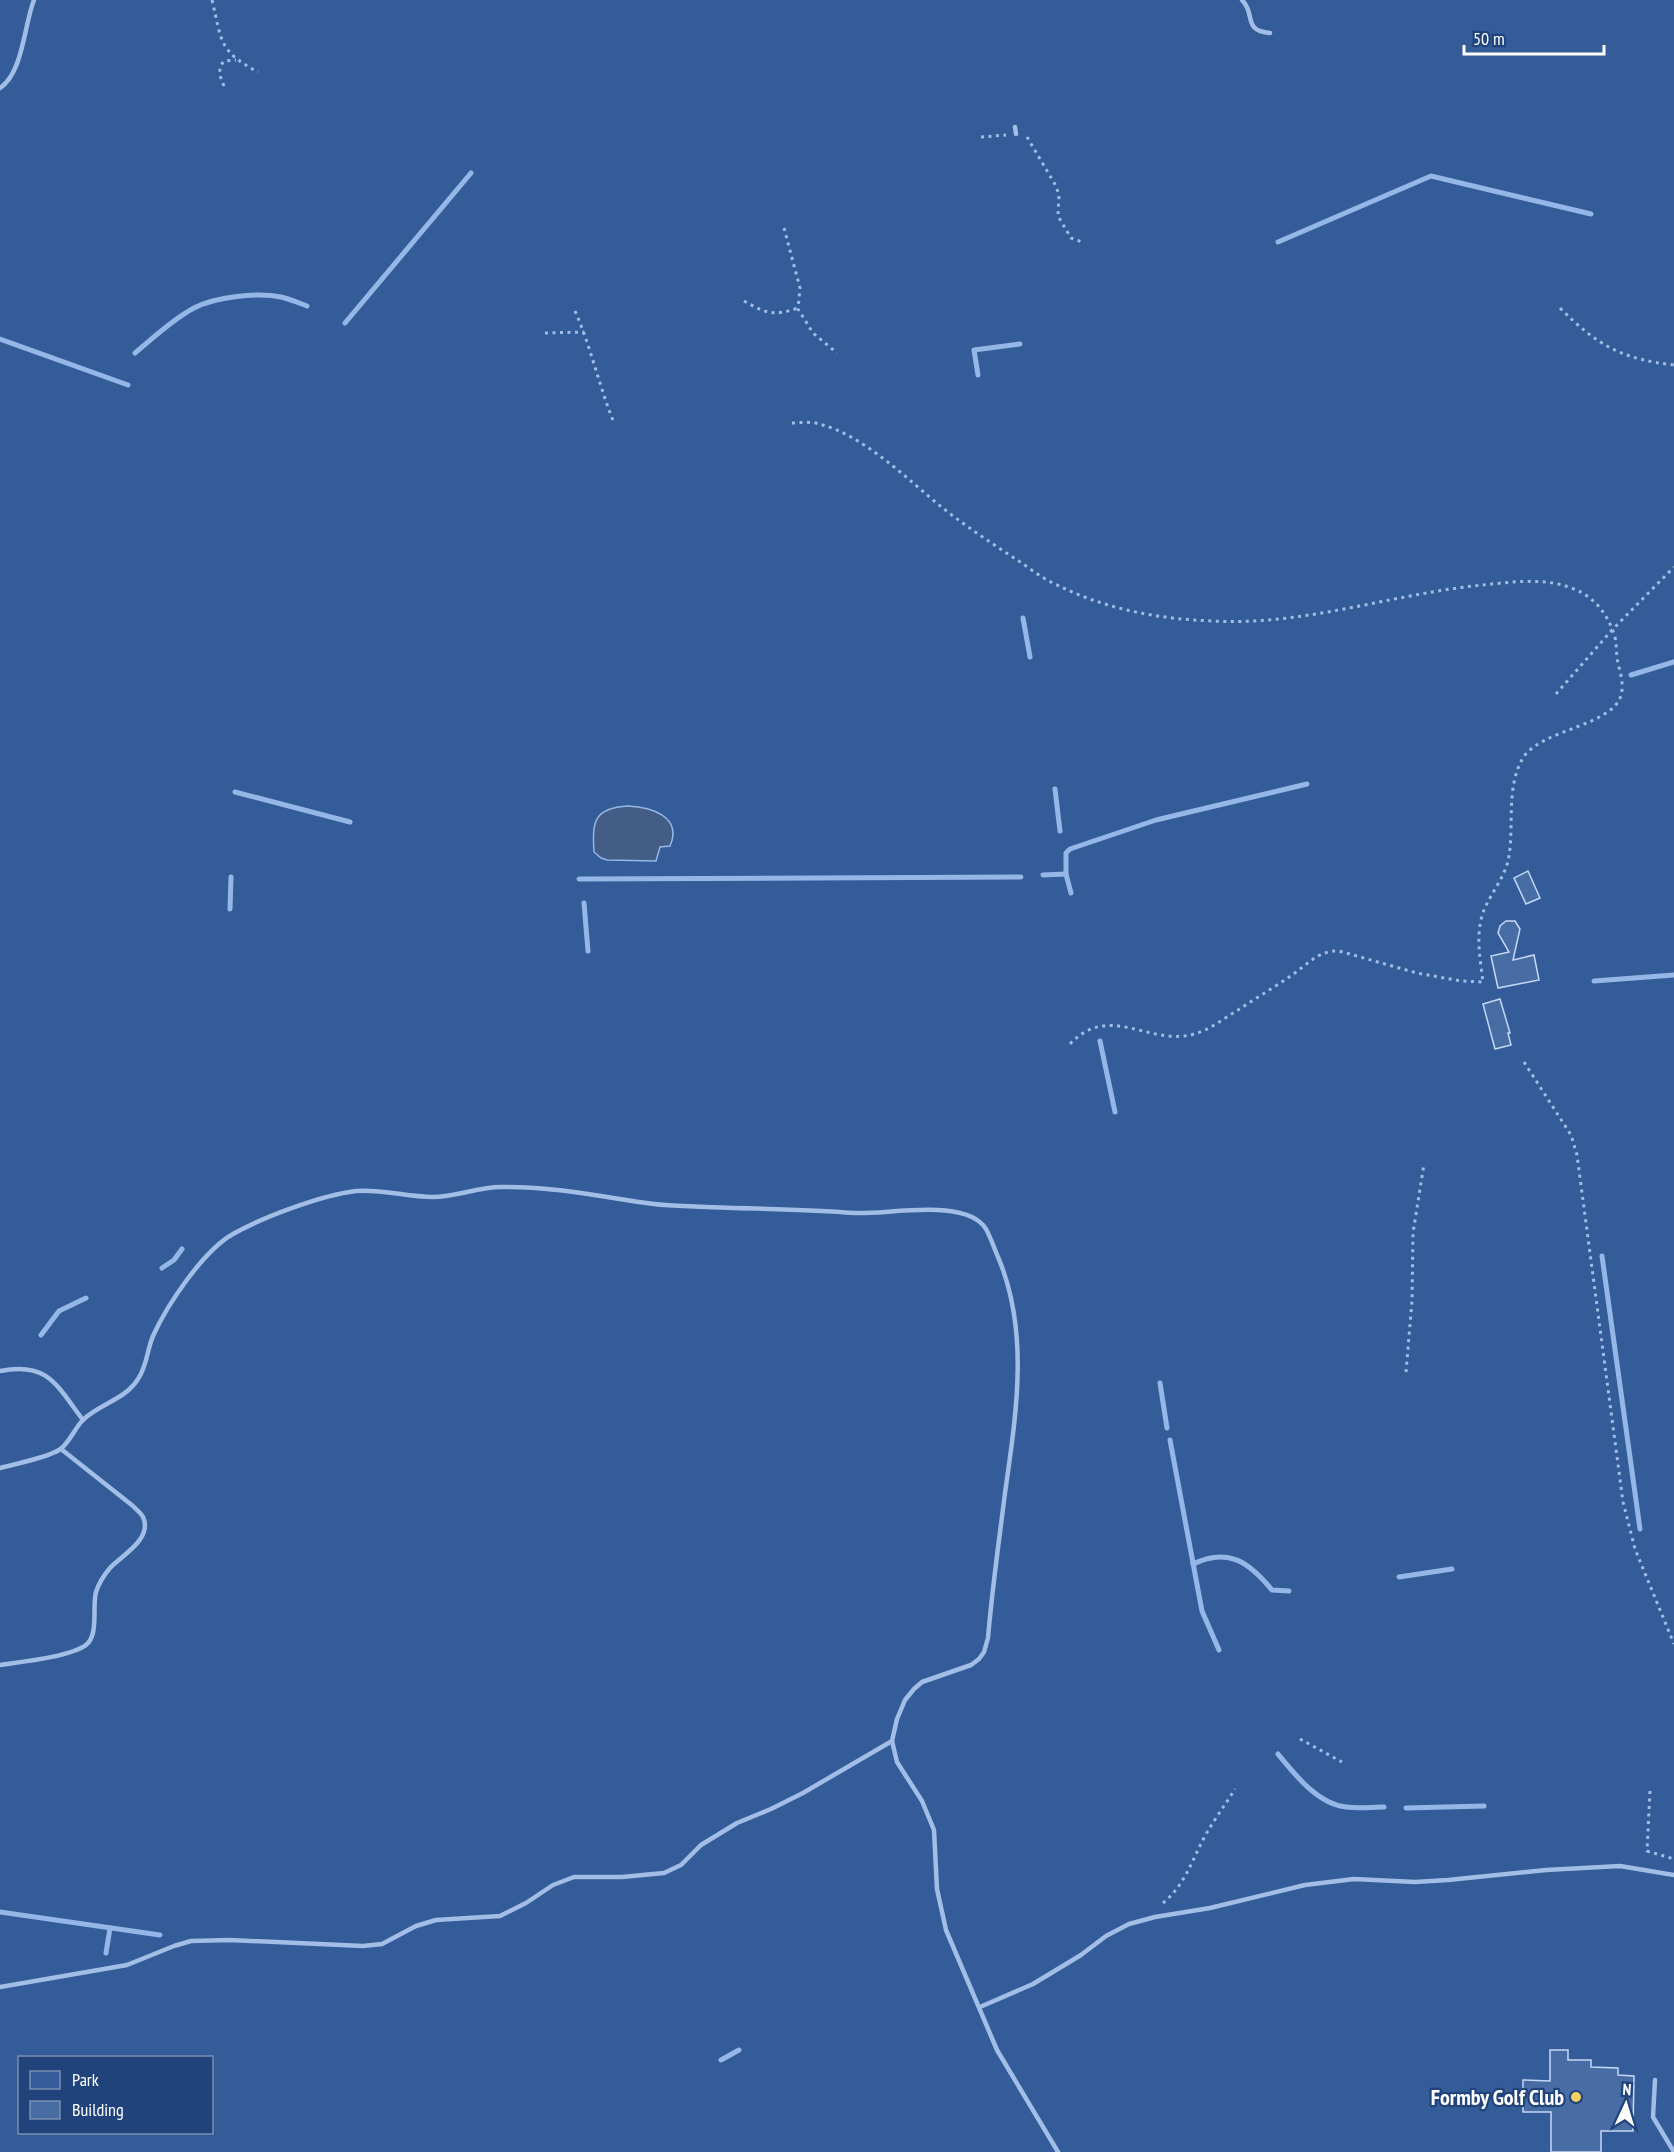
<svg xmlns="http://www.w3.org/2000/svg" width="1674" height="2152" font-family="'PT Sans Narrow',sans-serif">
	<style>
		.green { fill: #335c99; fill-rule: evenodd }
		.water { fill: #435d87; stroke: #95b7e7; stroke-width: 1.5 }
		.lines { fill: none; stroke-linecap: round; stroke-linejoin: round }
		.stream { stroke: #95b7e7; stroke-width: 5 }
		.building { fill: #486da5; stroke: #c5d8f5; stroke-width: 1.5 }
		.path { stroke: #a2bde6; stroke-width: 3; stroke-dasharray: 3 4.5; stroke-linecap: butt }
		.lane { stroke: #a2bde6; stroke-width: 4.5 }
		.poi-dot { fill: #f3d163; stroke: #20437b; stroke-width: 2 }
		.labels { text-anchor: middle; stroke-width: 4.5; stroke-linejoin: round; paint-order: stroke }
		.poi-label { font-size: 22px; font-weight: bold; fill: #fff; stroke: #20437b; text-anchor: end }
	</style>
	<rect width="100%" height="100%" fill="#20437b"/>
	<path class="green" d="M 0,0 L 1674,0 L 1674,2152 L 0,2152 ZM 20,2058 L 212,2058 L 212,2132 L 20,2132 Z"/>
	<path class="water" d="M 628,806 C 650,807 683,816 670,846 L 660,847 L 656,861 L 607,860 L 601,858 L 594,852 C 592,821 594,808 628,806 Z"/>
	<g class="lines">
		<g class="stream">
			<path d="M 1278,242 L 1431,176 L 1591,214"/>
			<path d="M 345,323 L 471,173"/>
			<path d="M 0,339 L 128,385"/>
			<path d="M 135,353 C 153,338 173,319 194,308 C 215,297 258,292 281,297 C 290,299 299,303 307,306"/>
			<path d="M 978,375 L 974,350 L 1020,344"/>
			<path d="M 1023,618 L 1030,657"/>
			<path d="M 1631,675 L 1674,662"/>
			<path d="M 1055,789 L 1060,831"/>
			<path d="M 235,792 L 350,822"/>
			<path d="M 1043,875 L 1066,874"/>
			<path d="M 579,879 L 1021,877"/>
			<path d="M 1071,893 L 1066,874 L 1066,853 L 1070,849 L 1156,820 L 1307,784"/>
			<path d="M 584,903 L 588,951"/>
			<path d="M 230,909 L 231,877"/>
			<path d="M 1594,981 L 1674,975"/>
			<path d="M 1100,1041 L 1115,1112"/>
			<path d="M 1602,1256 L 1640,1529"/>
			<path d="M 162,1268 L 174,1260 L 182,1249"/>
			<path d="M 41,1335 L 59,1311 L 86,1298"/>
			<path d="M 1160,1383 L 1167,1428"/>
			<path d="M 1170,1440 L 1202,1611 L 1219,1650"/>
			<path d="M 1193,1564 C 1228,1547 1249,1562 1272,1590 L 1289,1591"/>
			<path d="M 1399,1577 L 1452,1569"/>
			<path d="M 1278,1754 C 1295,1775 1318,1804 1346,1807 C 1359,1809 1372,1807 1384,1807"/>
			<path d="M 1406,1808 L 1484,1806"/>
			<path d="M 0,1912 L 160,1935"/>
			<path d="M 106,1953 L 110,1928"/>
			<path d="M 721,2060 L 739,2050"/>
		</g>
	</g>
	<g class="building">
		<path d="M 1528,871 L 1540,898 L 1526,904 L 1514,878 Z"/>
		<path d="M 1506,921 L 1515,921 L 1520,929 L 1513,960 L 1534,955 L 1539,980 L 1498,988 L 1491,956 L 1509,952 L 1498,933 L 1500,926 Z"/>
		<path d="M 1500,999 L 1510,1033 L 1508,1033 L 1511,1045 L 1495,1049 L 1483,1004 Z"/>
		<path d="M 1550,2050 L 1568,2050 L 1568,2060 L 1591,2060 L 1591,2067 L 1618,2068 L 1618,2075 L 1634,2076 L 1633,2131 L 1601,2131 L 1601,2152 L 1551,2152 L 1551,2112 L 1523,2112 L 1523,2080 L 1550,2081 Z"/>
	</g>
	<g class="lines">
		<g class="path">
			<path d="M 212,0 C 222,41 218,51 258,72"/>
			<path d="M 224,86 C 220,77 217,69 224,61 L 236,60"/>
			<path d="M 981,137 L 1006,135"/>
			<path d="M 1027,137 L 1056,186 L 1059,195 L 1058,216 L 1071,238 L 1082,242"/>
			<path d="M 784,228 L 800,288 L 798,309 L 813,333 L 837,353"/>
			<path d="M 744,301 C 767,314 774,316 798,308"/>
			<path d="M 1560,308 C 1597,345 1621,359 1674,365"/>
			<path d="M 575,311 C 591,347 599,386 614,423"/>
			<path d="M 545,333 L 584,332"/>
			<path d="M 792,423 C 801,423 811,421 819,424 C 864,435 908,480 944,509 C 967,527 990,542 1014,558 C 1027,566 1040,577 1053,583 C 1104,609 1157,619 1213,621 C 1304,626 1392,594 1482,585 C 1512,582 1546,577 1574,589 C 1596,598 1608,615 1615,637 C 1617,646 1616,655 1618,663 C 1620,672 1623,681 1622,690 C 1620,726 1541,728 1523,758 C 1506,786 1514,825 1509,856 C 1506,876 1492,891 1484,910 C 1475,933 1480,958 1483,982 L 1461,981 L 1417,973 L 1339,951 C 1319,950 1308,964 1292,975 C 1275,987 1256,998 1238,1010 C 1224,1018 1210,1030 1194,1034 C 1148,1047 1110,1001 1069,1045"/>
			<path d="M 1556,694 L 1612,630 L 1674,567"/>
			<path d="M 1524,1062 L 1571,1135 L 1577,1155 L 1623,1502 L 1635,1549 L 1674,1644"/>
			<path d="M 1406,1372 L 1412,1301 L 1413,1233 L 1424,1164"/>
			<path d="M 1300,1739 L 1342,1762"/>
			<path d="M 1650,1791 L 1647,1851 L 1674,1859"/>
			<path d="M 1163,1903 C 1185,1885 1192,1860 1205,1836 C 1214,1820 1225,1805 1235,1789"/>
		</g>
		<g class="lane">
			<path d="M 1242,0 C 1256,13 1242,31 1270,33"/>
			<path d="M 0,88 C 23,73 24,25 34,0"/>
			<path d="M 1015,127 L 1016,134"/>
			<path d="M 0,1371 C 48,1361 57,1386 83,1420"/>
			<path d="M 0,1468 C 15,1464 46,1458 59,1450 C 69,1444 74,1429 83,1420 C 99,1404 125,1400 138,1379 C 147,1366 147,1350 153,1336 C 167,1305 203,1251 233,1234 C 263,1217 322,1195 356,1191 C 382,1189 407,1197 433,1197 C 456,1197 478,1187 501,1187 C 553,1186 602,1197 654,1204 C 671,1206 690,1206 707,1207 C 756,1209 805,1209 854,1213 C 887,1215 966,1197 986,1229 C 991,1238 994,1248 998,1257 C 1030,1332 1016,1415 1005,1493 C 999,1541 992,1590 988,1638 L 984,1652 L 979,1659 L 971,1665 L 922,1682 L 914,1689 L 905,1700 L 897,1719 L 892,1741 L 897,1762 L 922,1801 L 934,1830 L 937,1889 L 946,1930 L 997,2050 L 1058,2152"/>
			<path d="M 0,1665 C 20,1662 70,1657 86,1645 C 99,1635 92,1607 96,1592 C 99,1583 104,1575 110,1568 C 122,1555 153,1539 143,1517 C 141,1513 136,1509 133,1506 L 61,1449"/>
			<path d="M 0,1987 L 127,1965 L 174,1946 L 191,1941 L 230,1940 L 363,1946 L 382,1944 L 416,1926 L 436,1920 L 500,1916 L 526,1903 L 553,1885 L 574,1877 L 622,1877 L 664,1873 L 681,1865 L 701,1845 L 737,1823 L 771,1809 L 803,1793 L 892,1741"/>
			<path d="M 980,2007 L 1033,1984 L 1081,1955 L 1106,1936 L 1129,1924 L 1155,1917 L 1210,1908 L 1305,1885 L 1354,1879 L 1415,1882 L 1448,1880 L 1546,1870 L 1620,1866 L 1674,1875"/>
			<path d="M 1655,2080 L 1653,2117 L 1674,2152"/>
		</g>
	</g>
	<circle class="poi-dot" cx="1576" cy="2097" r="6"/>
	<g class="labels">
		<g class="poi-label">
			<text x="1564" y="2105">Formby Golf Club</text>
		</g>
	</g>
	<rect x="18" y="2056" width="195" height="78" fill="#20437b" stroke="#798eb0" stroke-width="1.5"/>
	<rect x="30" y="2071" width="30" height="18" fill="#335c99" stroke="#798eb0" stroke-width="1.5"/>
	<text x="72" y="2086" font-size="18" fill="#ffffff">Park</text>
	<rect x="30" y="2101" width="30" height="18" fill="#486da5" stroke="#798eb0" stroke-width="1.5"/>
	<text x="72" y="2116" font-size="18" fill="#ffffff">Building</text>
	<g transform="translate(1626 2104) rotate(4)" stroke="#20437b" stroke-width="4.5" paint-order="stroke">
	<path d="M0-4.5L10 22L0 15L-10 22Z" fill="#ffffff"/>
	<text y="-9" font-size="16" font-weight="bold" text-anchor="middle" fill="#ffffff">N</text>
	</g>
	<path d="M1464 45v9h140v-9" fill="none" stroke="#ffffff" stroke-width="3"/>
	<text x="1473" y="45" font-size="18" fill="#ffffff" stroke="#20437b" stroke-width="4.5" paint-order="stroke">50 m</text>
</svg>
